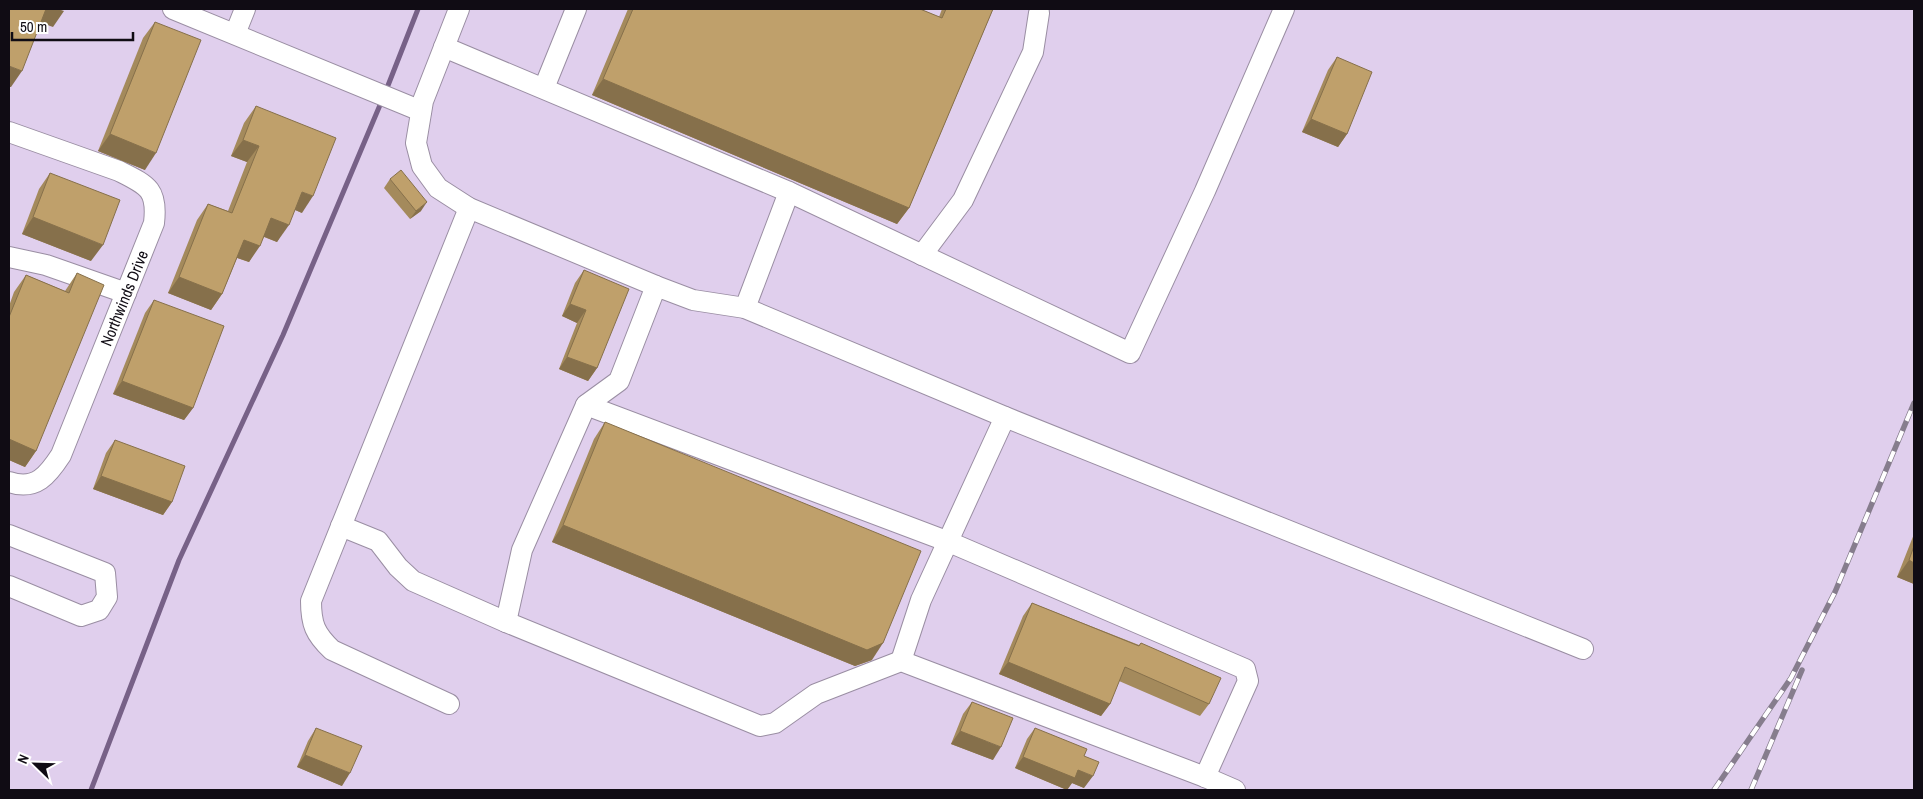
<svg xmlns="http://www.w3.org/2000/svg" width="1923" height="799" font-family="'Archivo Narrow',sans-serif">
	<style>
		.built { fill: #e0cfed }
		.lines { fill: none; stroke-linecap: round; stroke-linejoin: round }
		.stream { stroke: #776187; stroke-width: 5 }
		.minor-casing { stroke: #9a8ea3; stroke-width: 22 }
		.minor { stroke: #fff; stroke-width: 20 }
		.rail-casing { stroke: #867d8d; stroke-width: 5.5 }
		.rail { stroke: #fff; stroke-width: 4; stroke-dasharray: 11; stroke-linecap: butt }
		.wall { fill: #a48a5c }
		.shaded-wall { fill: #86704b }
		.building { fill: #bfa06b; stroke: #86704b }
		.labels { text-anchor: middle; stroke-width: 4; stroke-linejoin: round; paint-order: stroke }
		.street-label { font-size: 16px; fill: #100c14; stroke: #fff }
	</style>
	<rect width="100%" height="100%" fill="#e8dbf2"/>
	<rect class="built" x="9" y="9" width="1905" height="781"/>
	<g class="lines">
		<g class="stream">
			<path d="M 387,88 L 418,9"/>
			<path d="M 91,790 L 179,560 L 283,335 L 380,105"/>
		</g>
		<g class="minor-casing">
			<g id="minor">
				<path d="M 173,9 L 421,111"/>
				<path d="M 459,9 L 423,101 L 416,143 L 422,166 L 438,188 L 469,208 L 656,286 L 693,300 L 745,308 L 1005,417 L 1583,649"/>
				<path d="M 235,34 L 245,9"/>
				<path d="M 444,47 L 789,192 L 1130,353 L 1205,191 L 1284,9"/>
				<path d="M 544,88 L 576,9"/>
				<path d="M 9,132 L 119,171 C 147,185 158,189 154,223 L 61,455 C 48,475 36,491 9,482"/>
				<path d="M 922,255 L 963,200 L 1033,52 L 1039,13"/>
				<path d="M 9,257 L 46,265 L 126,293"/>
				<path d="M 656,286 L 619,381 L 586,405 L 522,550 L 506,622 L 760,726 L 775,723 L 816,694 L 901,661 L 1205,777 L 1235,790"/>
				<path d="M 745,308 L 789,192"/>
				<path d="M 586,405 L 949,542 L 1245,669 L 1248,681 L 1205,777"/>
				<path d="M 341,526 L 378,541 L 398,567 L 413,581 L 506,622"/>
				<path d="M 9,535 L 105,573 L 107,597 L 99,610 L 81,616 L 9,586"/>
				<path d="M 901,661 L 921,600 L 1005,417"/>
				<path d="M 449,704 L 332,650 C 315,634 311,624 311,601 L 469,208"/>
			</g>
		</g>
		<use href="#minor" class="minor"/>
		<g class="rail-casing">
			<g id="rail">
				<path d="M 1714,790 L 1791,678 L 1835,592 L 1914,403"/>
				<path d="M 1751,790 L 1802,670"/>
			</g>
		</g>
		<use href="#rail" class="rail"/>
	</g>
	<g class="wall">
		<path d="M 628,9 L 920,9 L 939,17 L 942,9 L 993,9 L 909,208 L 897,224 L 592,95 Z"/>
		<path d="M 155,22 L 145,170 L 98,151 L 143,38 Z"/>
		<path d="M 1337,57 L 1347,134 L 1338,147 L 1302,132 L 1328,70 Z"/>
		<path d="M 256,106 L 302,213 L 295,210 L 277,242 L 264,237 L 249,262 L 237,258 L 222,294 L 211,310 L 168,293 L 197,220 L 208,204 L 228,211 L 247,162 L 231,156 L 244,123 Z"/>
		<path d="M 50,173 L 91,261 L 22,234 L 39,189 Z"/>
		<path d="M 390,179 L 421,211 L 410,219 L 384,188 Z"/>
		<path d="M 584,270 L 597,368 L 588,381 L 559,369 L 577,323 L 562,316 L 575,283 Z"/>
		<path d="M 77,273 L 36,451 L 25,467 L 9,460 L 9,306 L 14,292 L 26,275 L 65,291 Z"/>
		<path d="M 154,300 L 193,408 L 184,420 L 113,394 L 145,313 Z"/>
		<path d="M 605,422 L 872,660 L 855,666 L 552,542 L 594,439 Z"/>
		<path d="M 115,440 L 172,502 L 163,515 L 93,489 L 106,453 Z"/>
		<path d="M 1914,534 L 1914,584 L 1897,577 Z"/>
		<path d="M 1032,603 L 1139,645 L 1141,643 L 1209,704 L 1200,716 L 1119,681 L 1110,704 L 1101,716 L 999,674 L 1023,616 Z"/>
		<path d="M 972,702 L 993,760 L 951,744 L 963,714 Z"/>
		<path d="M 316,728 L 342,786 L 297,767 L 308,741 Z"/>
		<path d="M 1035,728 L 1084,756 L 1084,788 L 1072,783 L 1067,790 L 1015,768 L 1027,739 Z"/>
	</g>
	<g class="shaded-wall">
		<path d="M 44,9 L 58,9 L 64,11 L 53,27 L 36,21 Z"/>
		<path d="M 9,66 L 22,71 L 11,87 L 9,87 Z"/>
		<path d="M 603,79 L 909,208 L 897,224 L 592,95 Z"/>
		<path d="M 1311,119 L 1347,134 L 1338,147 L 1302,132 Z"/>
		<path d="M 110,134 L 156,153 L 145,170 L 98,151 Z"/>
		<path d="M 243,140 L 259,146 L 247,162 L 231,156 Z"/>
		<path d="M 302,192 L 313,196 L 302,213 L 291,208 Z"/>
		<path d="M 427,202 L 421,211 L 410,219 L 416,211 Z"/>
		<path d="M 33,217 L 103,245 L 91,261 L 22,234 Z"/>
		<path d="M 271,218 L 289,225 L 277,242 L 260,235 Z"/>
		<path d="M 244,240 L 260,246 L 249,262 L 232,256 Z"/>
		<path d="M 179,277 L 222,294 L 211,310 L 168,293 Z"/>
		<path d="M 570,304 L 586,310 L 577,323 L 562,316 Z"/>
		<path d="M 567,357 L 597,368 L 588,381 L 559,369 Z"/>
		<path d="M 122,381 L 193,408 L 184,420 L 113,394 Z"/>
		<path d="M 9,439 L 36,451 L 25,467 L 9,460 Z"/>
		<path d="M 101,476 L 172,502 L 163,515 L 93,489 Z"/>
		<path d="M 563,525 L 883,643 L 872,660 L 855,666 L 552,542 Z"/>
		<path d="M 1909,560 L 1914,563 L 1914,584 L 1897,577 Z"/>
		<path d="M 1008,662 L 1110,704 L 1101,716 L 999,674 Z"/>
		<path d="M 960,731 L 1001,747 L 993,760 L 951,744 Z"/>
		<path d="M 305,755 L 350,773 L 342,786 L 297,767 Z"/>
		<path d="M 1023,757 L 1078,770 L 1093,776 L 1084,788 L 1072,783 L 1067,790 L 1015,768 Z"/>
	</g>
	<g class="building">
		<path d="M 9,9 L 46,9 L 22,71 L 9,66 Z"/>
		<path d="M 633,9 L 920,9 L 942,18 L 946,9 L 993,9 L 909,208 L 603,79 Z"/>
		<path d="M 155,22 L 201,40 L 156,153 L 110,134 Z"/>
		<path d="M 1337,57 L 1372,72 L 1347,134 L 1311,119 Z"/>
		<path d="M 256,106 L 336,138 L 313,196 L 302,192 L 289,225 L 271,218 L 260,246 L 244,240 L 222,294 L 179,277 L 208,204 L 232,213 L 259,146 L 243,140 Z"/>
		<path d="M 401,170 L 427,202 L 416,211 L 390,179 Z"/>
		<path d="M 50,173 L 120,200 L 103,245 L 33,217 Z"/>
		<path d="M 584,270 L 629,289 L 597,368 L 567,357 L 586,310 L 570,304 Z"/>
		<path d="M 77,273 L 104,285 L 36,451 L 9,439 L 9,317 L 26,275 L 69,293 Z"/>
		<path d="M 154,300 L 224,326 L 193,408 L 122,381 Z"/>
		<path d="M 605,422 L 921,551 L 883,643 L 867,650 L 563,525 Z"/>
		<path d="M 115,440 L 185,466 L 172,502 L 101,476 Z"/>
		<path d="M 1914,546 L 1914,563 L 1909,560 Z"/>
		<path d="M 1032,603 L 1139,646 L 1141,643 L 1221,678 L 1209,704 L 1125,667 L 1110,704 L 1008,662 Z"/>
		<path d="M 972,702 L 1013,718 L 1001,747 L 960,731 Z"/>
		<path d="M 316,728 L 362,746 L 350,773 L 305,755 Z"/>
		<path d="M 1035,728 L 1087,749 L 1084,756 L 1099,762 L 1093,776 L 1078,770 L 1075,778 L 1023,757 Z"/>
	</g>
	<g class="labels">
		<g class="street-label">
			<text transform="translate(124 298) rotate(-68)" y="6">Northwinds Drive</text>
		</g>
	</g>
	<rect width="1923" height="799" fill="none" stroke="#100c14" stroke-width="20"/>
	<g transform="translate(35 764) rotate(293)" stroke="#ffffff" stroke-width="4" paint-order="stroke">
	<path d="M0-4L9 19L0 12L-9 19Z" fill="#100c14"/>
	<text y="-8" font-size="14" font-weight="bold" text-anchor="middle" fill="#100c14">N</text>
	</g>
	<path d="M12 32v8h121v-8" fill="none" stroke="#100c14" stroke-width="2.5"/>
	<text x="20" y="32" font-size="15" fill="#100c14" stroke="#ffffff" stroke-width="4" paint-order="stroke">50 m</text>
</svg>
